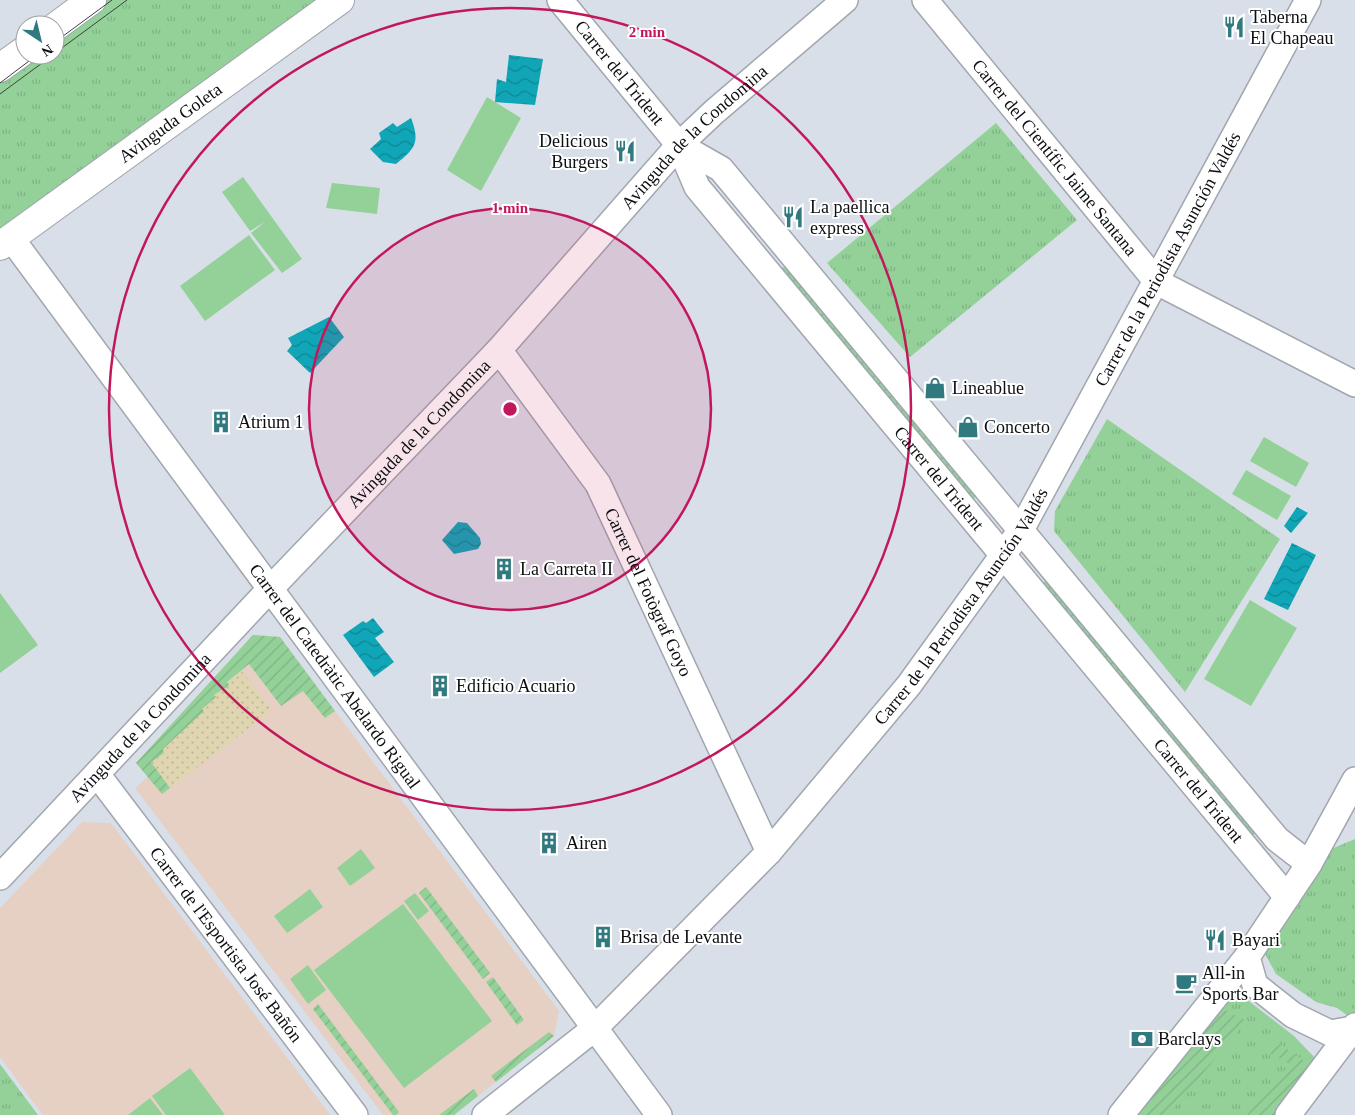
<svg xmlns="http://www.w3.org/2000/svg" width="1355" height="1115" font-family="'Times New Roman',serif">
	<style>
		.education { fill: #e5d0c3 }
		.grass { fill: url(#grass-tufts) }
		.sand { fill: url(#sand-dots) }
		.garden { fill: url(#garden-furrows) }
		.pitch { fill: #93d199 }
		.water { fill: url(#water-waves) }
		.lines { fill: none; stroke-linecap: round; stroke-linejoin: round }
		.minor-casing { stroke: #a1a6af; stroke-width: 28 }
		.major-casing { stroke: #a1a6af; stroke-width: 30 }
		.minor { stroke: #fff; stroke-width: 25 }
		.major { stroke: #fff; stroke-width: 28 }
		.tram { stroke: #3c3f43; stroke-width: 1 }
		.ring { fill: none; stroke: #c2185b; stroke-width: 2.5 }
		.labels { text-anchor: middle; stroke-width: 4; stroke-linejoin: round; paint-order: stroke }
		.poi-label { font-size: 18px; fill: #0c0e11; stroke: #fff; text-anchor: start }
		.street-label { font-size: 18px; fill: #0c0e11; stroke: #fff }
		.centre { fill: #c2185b; stroke: #fff; stroke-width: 2.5 }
		.ring-label { font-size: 15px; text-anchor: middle; font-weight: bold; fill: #c2185b; stroke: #fff; stroke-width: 4; stroke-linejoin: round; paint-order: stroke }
	</style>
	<defs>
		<pattern id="grass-tufts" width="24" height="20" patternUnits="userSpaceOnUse" patternTransform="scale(1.25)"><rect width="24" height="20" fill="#93d199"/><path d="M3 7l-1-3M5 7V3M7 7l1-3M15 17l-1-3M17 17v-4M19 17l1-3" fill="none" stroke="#7eb283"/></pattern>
		<pattern id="sand-dots" width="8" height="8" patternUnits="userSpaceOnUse" patternTransform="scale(1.25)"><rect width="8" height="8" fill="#dfd5b0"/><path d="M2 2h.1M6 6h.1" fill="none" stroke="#beb696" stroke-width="1.8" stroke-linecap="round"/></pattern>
		<pattern id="garden-furrows" width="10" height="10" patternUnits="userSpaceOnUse" patternTransform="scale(1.25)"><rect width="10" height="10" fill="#93d199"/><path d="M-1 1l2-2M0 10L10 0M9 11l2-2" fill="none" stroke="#7eb283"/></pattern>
		<pattern id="water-waves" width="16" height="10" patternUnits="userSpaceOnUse" patternTransform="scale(1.25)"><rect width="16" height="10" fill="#10a6b7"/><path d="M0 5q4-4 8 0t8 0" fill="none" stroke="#0e8693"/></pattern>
	</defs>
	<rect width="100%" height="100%" fill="#d9dfe8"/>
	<g class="education">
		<path d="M 253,635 L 280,637 L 559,1011 L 554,1036 L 454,1115 L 383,1115 L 135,788 L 149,776 L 136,763 Z"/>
		<path d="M 82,822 L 111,823 L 330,1115 L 43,1115 L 0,1057 L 0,908 Z"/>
	</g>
	<g class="grass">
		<path d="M 105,0 L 326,0 L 0,232 L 0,76 L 29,55 L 55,55 L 55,36 Z"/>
		<path d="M 996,123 L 1077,220 L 910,357 L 827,263 Z"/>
		<path d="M 1107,419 L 1280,539 L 1185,692 L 1054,531 L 1055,511 Z"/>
		<path d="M 1355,839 L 1355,1012 L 1351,1018 L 1337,1008 L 1316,1002 L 1276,974 L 1265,954 L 1329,850 Z"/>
		<path d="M 1237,992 L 1294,1036 L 1318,1061 L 1275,1115 L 1136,1115 Z"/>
		<path d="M 0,1064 L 38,1115 L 0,1115 Z"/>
	</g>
	<path class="sand" d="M 242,671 L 272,711 L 170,788 L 151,762 L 164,753 L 163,750 L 203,711 L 201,710 L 214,695 L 229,685 L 226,682 Z"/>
	<g class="garden">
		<path d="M 789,267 L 979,494 L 970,502 L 777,268 Z"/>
		<path d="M 1048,579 L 1257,831 L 1249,839 L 1039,586 Z"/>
		<path d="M 253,635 L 280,637 L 335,711 L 325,718 L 303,691 L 281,706 L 249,664 L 227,682 L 229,685 L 214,695 L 216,697 L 202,709 L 204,711 L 163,749 L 164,753 L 151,762 L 170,788 L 162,794 L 136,763 Z"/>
		<path d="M 426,887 L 490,973 L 483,979 L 419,893 Z"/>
		<path d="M 493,977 L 524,1020 L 517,1025 L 486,982 Z"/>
		<path d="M 318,1004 L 399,1112 L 396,1115 L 393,1115 L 313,1009 Z"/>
		<path d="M 1223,1009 L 1247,1021 L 1168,1115 L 1136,1115 Z"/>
		<path d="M 549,1032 L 554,1036 L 496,1082 L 491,1076 Z"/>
		<path d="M 1274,1040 L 1313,1067 L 1275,1115 L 1247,1115 L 1290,1064 L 1266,1051 Z"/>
		<path d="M 474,1089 L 478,1096 L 454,1115 L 439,1115 Z"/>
	</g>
	<g class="pitch">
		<path d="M 487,97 L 521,118 L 481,191 L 447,170 Z"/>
		<path d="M 243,177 L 302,259 L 282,273 L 251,233 L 265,222 L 250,231 L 222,192 Z"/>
		<path d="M 332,183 L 380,188 L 377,214 L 326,208 Z"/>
		<path d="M 249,235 L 275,270 L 205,321 L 180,286 Z"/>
		<path d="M 1264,437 L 1309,463 L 1296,487 L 1250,461 Z"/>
		<path d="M 1246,470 L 1291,496 L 1277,520 L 1232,494 Z"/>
		<path d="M 0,593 L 38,645 L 0,673 Z"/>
		<path d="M 1250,600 L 1297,628 L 1251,706 L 1204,679 Z"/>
		<path d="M 361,849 L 375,868 L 350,886 L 337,868 Z"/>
		<path d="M 310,889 L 323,907 L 287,933 L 274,916 Z"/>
		<path d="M 415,893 L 429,911 L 418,920 L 404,901 Z"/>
		<path d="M 403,904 L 492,1021 L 404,1088 L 314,970 Z"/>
		<path d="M 308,965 L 326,990 L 308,1004 L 290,979 Z"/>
		<path d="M 190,1068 L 225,1115 L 166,1115 L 152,1096 Z"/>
		<path d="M 150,1098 L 163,1115 L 128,1115 Z"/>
	</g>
	<g class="water">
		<path d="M 509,55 L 543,59 L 535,105 L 495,102 L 497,79 L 506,82 Z"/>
		<path d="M 411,118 C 420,142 416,148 396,164 L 383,162 L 370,149 L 381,139 L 379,133 L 393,123 L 397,127 Z"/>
		<path d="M 329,317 L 344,337 L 310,373 L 287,351 L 292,345 L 288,338 Z"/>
		<path d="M 1297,507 L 1308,513 L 1291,533 L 1284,526 Z"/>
		<path d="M 458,522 L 467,523 L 480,538 L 481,544 L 478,549 L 454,554 L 442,540 Z"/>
		<path d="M 1292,543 L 1316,555 L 1288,610 L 1264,599 Z"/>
		<path d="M 373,618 L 384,632 L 375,638 L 394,662 L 374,677 L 343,635 L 363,621 L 366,623 Z"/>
	</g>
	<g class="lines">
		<g class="minor-casing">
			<g id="minor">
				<path id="s1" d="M 560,0 L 679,145 L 697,187 L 1287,897"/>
				<path id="s2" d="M 925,0 L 1157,282 L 1355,384"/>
				<path d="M 679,145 L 721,169 L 1277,839 L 1309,864"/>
				<path id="s3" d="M 11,238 L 659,1115"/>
				<path id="s4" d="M 499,350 L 598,484 L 769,852"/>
				<path id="s5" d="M 97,774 L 355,1115"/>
				<path id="s6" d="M 0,877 L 270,589 L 499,350 L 679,145 L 714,112 L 845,0"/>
				<path d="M 1247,957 L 1255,985 L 1293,1015 L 1330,1033 L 1353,1029"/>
				<path id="s7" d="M 485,1115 L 595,1028 L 769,852 L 909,685 L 1021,530 L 1308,0"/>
				<path d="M 1121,1115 L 1247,957 L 1309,864 L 1355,780"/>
				<path d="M 1288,1115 L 1355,1026"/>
			</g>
		</g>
		<g class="major-casing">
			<g id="major">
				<path d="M 55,27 L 92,0"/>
				<path d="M 0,68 L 25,50"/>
				<path id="s8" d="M 0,246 L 340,0"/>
			</g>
		</g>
		<use href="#minor" class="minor"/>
		<use href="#major" class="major"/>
		<g class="tram">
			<path d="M 55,42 L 112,0"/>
			<path d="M 55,53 L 127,0"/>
			<path d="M 0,83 L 37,55"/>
			<path d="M 0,94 L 53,55"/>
		</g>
	</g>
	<circle cx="510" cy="409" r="201" fill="#c2185b" fill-opacity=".12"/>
	<g class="ring">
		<circle cx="510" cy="409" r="201"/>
		<circle cx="510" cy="409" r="401"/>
	</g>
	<defs>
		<g id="restaurant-bare" transform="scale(1.725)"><path d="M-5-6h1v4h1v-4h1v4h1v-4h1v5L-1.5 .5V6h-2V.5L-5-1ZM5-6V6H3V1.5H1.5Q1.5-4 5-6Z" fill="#30797e" stroke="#fff" stroke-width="2.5" paint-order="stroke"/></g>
		<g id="shop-bare" transform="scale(1.725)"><path d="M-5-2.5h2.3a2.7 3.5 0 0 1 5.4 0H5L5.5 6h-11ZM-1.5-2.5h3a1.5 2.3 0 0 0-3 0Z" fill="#30797e" stroke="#fff" stroke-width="2.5" paint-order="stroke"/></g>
		<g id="building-bare" transform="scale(1.725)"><path d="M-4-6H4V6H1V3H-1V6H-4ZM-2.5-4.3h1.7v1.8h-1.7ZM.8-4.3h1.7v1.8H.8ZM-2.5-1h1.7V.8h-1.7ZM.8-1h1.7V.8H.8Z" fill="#30797e" stroke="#fff" stroke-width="2.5" paint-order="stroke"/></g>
		<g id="cafe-bare" transform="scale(1.725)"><path d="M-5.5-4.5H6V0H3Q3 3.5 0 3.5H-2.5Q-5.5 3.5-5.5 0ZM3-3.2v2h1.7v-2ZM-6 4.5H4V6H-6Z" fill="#30797e" stroke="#fff" stroke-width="2.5" paint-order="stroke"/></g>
		<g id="bank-bare" transform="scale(1.725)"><path d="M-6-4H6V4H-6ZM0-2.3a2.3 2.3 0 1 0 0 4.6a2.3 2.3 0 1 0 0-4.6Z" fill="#30797e" stroke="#fff" stroke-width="2.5" paint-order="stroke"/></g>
	</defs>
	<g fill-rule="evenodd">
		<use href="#restaurant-bare" x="1234" y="27"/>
		<use href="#restaurant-bare" x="625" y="151"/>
		<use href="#restaurant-bare" x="793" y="217"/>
		<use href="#shop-bare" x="935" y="388"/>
		<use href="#building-bare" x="221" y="422"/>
		<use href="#shop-bare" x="968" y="427"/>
		<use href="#building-bare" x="504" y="569"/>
		<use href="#building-bare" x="440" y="686"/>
		<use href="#building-bare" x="549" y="843"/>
		<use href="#building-bare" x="603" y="937"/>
		<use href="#restaurant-bare" x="1215" y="940"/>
		<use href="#cafe-bare" x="1186" y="983"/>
		<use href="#bank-bare" x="1142" y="1039"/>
	</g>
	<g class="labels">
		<g class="poi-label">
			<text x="1250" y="23">Taberna<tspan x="1250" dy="21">El Chapeau</tspan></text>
			<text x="608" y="147" text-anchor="end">Delicious<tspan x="608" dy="21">Burgers</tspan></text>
			<text x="810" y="213">La paellica<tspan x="810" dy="21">express</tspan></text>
			<text x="952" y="394">Lineablue</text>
			<text x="238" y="428">Atrium 1</text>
			<text x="984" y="433">Concerto</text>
			<text x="520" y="575">La Carreta II</text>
			<text x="456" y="692">Edificio Acuario</text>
			<text x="566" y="849">Airen</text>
			<text x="620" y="943">Brisa de Levante</text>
			<text x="1232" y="946">Bayari</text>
			<text x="1202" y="979">All-in<tspan x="1202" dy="21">Sports Bar</tspan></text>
			<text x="1158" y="1045">Barclays</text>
		</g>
		<g class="street-label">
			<text dy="6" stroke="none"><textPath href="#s1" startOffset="94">Carrer del Trident</textPath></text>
			<text dy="6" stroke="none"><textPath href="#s8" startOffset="210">Avinguda Goleta</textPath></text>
			<text dy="6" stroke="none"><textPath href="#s6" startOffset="1015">Avinguda de la Condomina</textPath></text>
			<text dy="6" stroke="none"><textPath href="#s2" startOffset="204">Carrer del Científic Jaime Santana</textPath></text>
			<text dy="6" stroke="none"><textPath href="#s7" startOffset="1105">Carrer de la Periodista Asunción Valdés</textPath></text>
			<text dy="6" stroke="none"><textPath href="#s6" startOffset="610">Avinguda de la Condomina</textPath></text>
			<text dy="6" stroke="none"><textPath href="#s1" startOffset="612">Carrer del Trident</textPath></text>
			<text dy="6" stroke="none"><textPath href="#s4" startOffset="286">Carrer del Fotògraf Goyo</textPath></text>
			<text dy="6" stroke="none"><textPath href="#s7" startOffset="700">Carrer de la Periodista Asunción Valdés</textPath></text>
			<text dy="6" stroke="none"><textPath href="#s3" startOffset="545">Carrer del Catedràtic Abelardo Rigual</textPath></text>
			<text dy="6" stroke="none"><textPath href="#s6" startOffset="205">Avinguda de la Condomina</textPath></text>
			<text dy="6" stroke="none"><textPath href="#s1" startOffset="1018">Carrer del Trident</textPath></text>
			<text dy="6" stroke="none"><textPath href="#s5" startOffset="214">Carrer de l'Esportista José Bañón</textPath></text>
		</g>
	</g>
	<circle cx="510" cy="409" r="8" class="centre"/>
	<g class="ring-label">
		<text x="647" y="37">2 min</text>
		<text x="510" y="213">1 min</text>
	</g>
	<g transform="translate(40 40) rotate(145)"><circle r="24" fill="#ffffff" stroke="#9e9fa0"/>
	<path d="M0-4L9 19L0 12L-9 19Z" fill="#30797e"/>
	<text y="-8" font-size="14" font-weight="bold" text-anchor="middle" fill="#0c0e11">N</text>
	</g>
</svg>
